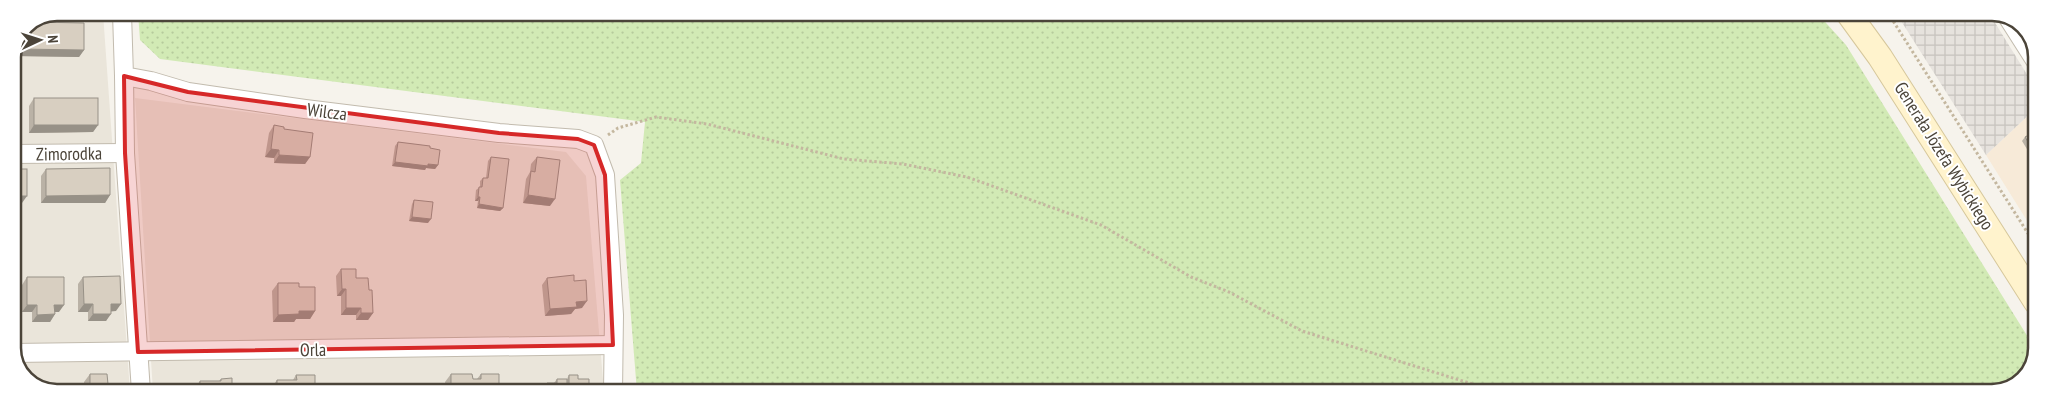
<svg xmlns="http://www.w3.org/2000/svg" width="2049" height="405" font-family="'PT Sans Narrow',sans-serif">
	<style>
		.residential { fill: #eae5da }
		.commercial { fill: #f7ead8 }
		.industrial { fill: url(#industrial-grid) }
		.grass { fill: url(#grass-dots) }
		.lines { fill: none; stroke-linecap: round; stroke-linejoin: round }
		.minor-casing { stroke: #c2bbae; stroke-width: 20 }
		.secondary-casing { stroke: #d6c79b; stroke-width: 26 }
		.path { stroke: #c4b79f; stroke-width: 3; stroke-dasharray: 2.5 2.5; stroke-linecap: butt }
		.minor { stroke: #fff; stroke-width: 18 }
		.secondary { stroke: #fff3cd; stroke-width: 24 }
		.wall { fill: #bab2a6 }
		.shaded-wall { fill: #979187 }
		.building { fill: #d8cfc1; stroke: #979187 }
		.marked { fill: #d62828; fill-opacity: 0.2; stroke: #d62828; stroke-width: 4; stroke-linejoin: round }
		.labels { text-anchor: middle; stroke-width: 4; stroke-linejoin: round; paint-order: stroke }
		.street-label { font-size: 18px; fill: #4b4439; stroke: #fff }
		.rim { fill: none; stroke: #4b4439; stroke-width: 2.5 }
	</style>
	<defs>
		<pattern id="industrial-grid" width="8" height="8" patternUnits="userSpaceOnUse" patternTransform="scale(1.25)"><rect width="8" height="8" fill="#e6e2dd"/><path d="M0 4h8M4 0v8" fill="none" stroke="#c7c3be"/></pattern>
		<pattern id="grass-dots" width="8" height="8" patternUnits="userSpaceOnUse" patternTransform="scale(1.25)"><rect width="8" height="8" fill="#d2eab5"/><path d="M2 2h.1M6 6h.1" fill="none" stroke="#b6ca9c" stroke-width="1.8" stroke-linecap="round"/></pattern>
	</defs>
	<rect width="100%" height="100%" fill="#f6f3ec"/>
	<g class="residential">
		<path d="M 58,13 L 103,13 L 130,392 L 49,392 L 25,379 L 13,353 L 13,57 L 26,25 Z"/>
		<path d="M 135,98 L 566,152 L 586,176 L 604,392 L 153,392 Z"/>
	</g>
	<path class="commercial" d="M 2036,108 L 2036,235 L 1986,155 Z"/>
	<path class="industrial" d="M 1896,13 L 1989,13 L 2036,89 L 2036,108 L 1986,155 Z"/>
	<path class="grass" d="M 138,13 L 1817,13 L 1846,45 L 2036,350 L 2036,356 L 2021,382 L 1992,392 L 637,392 L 620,180 L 641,163 L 645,122 L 160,59 L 140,40 Z"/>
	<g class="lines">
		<g class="minor-casing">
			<g id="minor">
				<path d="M 122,13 L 124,76 L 151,81 L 188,92 L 305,109 L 499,133 L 578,139 L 594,145 L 605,175 L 614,315 L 613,392"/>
				<path d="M 2008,18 L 2036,62"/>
				<path d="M 124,76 L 125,153 L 141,392"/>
				<path d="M 13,154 L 125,153"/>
				<path d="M 13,353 L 613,345"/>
			</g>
		</g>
		<g class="secondary-casing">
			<path id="secondary" d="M 1848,13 L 1880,57 L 2036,302"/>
		</g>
		<g class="path">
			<path d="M 1888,13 L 2036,246"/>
			<path d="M 608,135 L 618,128 L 656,117 L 707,124 L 844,159 L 903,164 L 967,177 L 1101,225 L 1191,277 L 1229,292 L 1302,331 L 1498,392"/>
		</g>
		<use href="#minor" class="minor"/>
		<use href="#secondary" class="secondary"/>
	</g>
	<g class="wall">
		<path d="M 26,25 L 84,50 L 79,57 L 15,56 L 15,52 Z"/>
		<path d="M 34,98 L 98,125 L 93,132 L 29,133 L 29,106 Z"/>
		<path d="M 274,125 L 284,129 L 310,157 L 305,164 L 274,163 L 274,158 L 265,157 L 269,133 Z"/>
		<path d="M 2036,131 L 2036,161 L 2035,162 L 2022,141 L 2025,137 Z"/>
		<path d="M 398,142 L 430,148 L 438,165 L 435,169 L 426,168 L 425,170 L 392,166 L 395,146 Z"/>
		<path d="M 491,157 L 503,208 L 500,211 L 477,208 L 478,201 L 475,201 L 476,190 L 480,187 L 480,181 L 483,178 L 486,178 L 488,161 Z"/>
		<path d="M 537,157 L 550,206 L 523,203 L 526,179 L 530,172 L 531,164 Z"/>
		<path d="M 46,169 L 110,195 L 105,203 L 41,203 L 41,176 Z"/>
		<path d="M 414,200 L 428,223 L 409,221 L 412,204 Z"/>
		<path d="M 341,269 L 356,278 L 369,290 L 373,313 L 368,320 L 356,320 L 356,315 L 341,315 L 341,296 L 337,296 L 336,276 Z"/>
		<path d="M 27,277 L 59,312 L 55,312 L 55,314 L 50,322 L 32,322 L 32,312 L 22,312 L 22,285 Z"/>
		<path d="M 83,277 L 116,311 L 111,311 L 106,321 L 88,321 L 88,312 L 78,312 L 78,284 Z"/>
		<path d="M 547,278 L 574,281 L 582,308 L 575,309 L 571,314 L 545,316 L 542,285 Z"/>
		<path d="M 278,283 L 299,287 L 315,311 L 310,319 L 296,319 L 294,322 L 273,322 L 272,291 Z"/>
		<path d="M 90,374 L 108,384 L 117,392 L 75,392 L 80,384 L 84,384 L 84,382 Z"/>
		<path d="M 451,374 L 473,379 L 477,379 L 481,374 L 499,392 L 446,392 L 445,382 Z"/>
		<path d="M 296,375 L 315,392 L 272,392 L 272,387 L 277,380 L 293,380 Z"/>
		<path d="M 569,375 L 578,379 L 589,392 L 536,392 L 538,390 L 544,389 L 544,387 L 547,383 L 554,383 L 557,379 L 567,379 Z"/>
		<path d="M 221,379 L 232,392 L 194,392 L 194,389 L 200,381 L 219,381 Z"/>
	</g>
	<g class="shaded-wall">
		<path d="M 20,49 L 84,50 L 79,57 L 15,56 Z"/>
		<path d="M 34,125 L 98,125 L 93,132 L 29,133 Z"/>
		<path d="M 271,149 L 279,150 L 274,158 L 265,157 Z"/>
		<path d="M 279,155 L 310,157 L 305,164 L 274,163 Z"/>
		<path d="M 395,162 L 428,164 L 438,165 L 435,169 L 426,168 L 425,170 L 392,166 Z"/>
		<path d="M 110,195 L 105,203 L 41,203 L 46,196 Z"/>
		<path d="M 528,195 L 555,199 L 550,206 L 523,203 Z"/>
		<path d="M 13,196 L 27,196 L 22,203 L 13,204 Z"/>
		<path d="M 478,197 L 480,197 L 478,201 L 475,201 Z"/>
		<path d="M 479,204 L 503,208 L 500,211 L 477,208 Z"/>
		<path d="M 412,217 L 431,219 L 428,223 L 409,221 Z"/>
		<path d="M 342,289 L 346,289 L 341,296 L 337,296 Z"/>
		<path d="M 587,301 L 582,308 L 575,309 L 571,314 L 545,316 L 550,309 L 576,302 Z"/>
		<path d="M 84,304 L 93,304 L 88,312 L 78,312 Z"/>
		<path d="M 111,304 L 121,304 L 116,311 L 106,312 Z"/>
		<path d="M 27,305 L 37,305 L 32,312 L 22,312 Z"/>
		<path d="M 54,305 L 64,305 L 59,312 L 49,312 Z"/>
		<path d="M 346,308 L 361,308 L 356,315 L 341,315 Z"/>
		<path d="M 299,311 L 315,311 L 310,319 L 296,319 L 294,322 L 273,322 L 278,315 Z"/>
		<path d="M 361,313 L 373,313 L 368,320 L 356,320 Z"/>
		<path d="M 55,314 L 50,322 L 32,322 L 37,315 Z"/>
		<path d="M 93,314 L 111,314 L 106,321 L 88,321 Z"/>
		<path d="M 472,387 L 481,387 L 478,392 L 469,392 Z"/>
	</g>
	<g class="building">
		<path d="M 34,22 L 84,23 L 84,50 L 20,49 L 20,39 L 26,25 Z"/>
		<rect x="34" y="98" width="64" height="27"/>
		<path d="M 274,125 L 284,127 L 284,129 L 313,133 L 310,157 L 279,155 L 279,150 L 271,149 Z"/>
		<path d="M 2036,131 L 2036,155 L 2025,137 Z"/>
		<path d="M 398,142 L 430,146 L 430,148 L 440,150 L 438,165 L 428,164 L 428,166 L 395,162 Z"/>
		<path d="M 491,157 L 509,159 L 503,208 L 479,204 L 480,197 L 478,197 L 479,187 L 482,187 L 483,178 L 488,178 Z"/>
		<path d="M 537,157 L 560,160 L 555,199 L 528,195 L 531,171 L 535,172 Z"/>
		<path d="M 110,168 L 110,195 L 46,196 L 46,169 Z"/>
		<rect x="13" y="169" width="14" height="27"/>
		<path d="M 414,200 L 433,202 L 431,219 L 412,217 Z"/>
		<path d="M 341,269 L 356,269 L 356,278 L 368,278 L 369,290 L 372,290 L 373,313 L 361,313 L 361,308 L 346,308 L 346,289 L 342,289 Z"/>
		<path d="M 574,275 L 574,281 L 586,280 L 587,301 L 576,302 L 577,307 L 550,309 L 547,278 Z"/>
		<path d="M 120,276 L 121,304 L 111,304 L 111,314 L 93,314 L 93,304 L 84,304 L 83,277 Z"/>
		<path d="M 27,277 L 64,277 L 64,305 L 54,305 L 55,314 L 37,315 L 37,305 L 27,305 Z"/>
		<path d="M 278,283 L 299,283 L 299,287 L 315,287 L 315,311 L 299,311 L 299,314 L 278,315 Z"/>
		<path d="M 90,374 L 107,374 L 108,384 L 117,384 L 117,392 L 80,392 L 80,384 L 90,384 Z"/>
		<path d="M 451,374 L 472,374 L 473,379 L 481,379 L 481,374 L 499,374 L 499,392 L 481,392 L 481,387 L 472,387 L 473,392 L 451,392 Z"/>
		<path d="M 24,375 L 31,375 L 31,382 L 25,379 Z"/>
		<path d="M 296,375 L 315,375 L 315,392 L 277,392 L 277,380 L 297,380 Z"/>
		<path d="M 569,375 L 578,375 L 578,379 L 589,379 L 589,392 L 569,392 Z"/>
		<path d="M 232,378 L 232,392 L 200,392 L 200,381 L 221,381 L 221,379 Z"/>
		<path d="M 557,379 L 567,379 L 567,392 L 538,392 L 538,390 L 547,389 L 547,383 L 557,383 Z"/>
	</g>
	<path class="marked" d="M 124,76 L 188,92 L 499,133 L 578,139 L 594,145 L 605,175 L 613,345 L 138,352 L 125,153 Z"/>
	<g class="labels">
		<g class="street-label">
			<text transform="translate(327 112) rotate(7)" y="6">Wilcza</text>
			<text transform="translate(69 154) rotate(-1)" y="6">Zimorodka</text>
			<text transform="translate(1944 156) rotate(58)" y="6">Generała Józefa Wybickiego</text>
			<text transform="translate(313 350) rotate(-1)" y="6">Orla</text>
		</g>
	</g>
	<path d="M0 0H2049V405H0ZM57 21H1992A36 36 0 0 1 2028 57V348A36 36 0 0 1 1992 384H57A36 36 0 0 1 21 348V57A36 36 0 0 1 57 21Z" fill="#fff" fill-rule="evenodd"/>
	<path class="rim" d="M57 21H1992A36 36 0 0 1 2028 57V348A36 36 0 0 1 1992 384H57A36 36 0 0 1 21 348V57A36 36 0 0 1 57 21Z"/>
	<g transform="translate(40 40) rotate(86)" stroke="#ffffff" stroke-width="4" paint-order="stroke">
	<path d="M0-4L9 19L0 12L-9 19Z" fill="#4b4439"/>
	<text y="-8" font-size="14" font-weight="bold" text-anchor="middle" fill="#4b4439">N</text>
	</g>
</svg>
